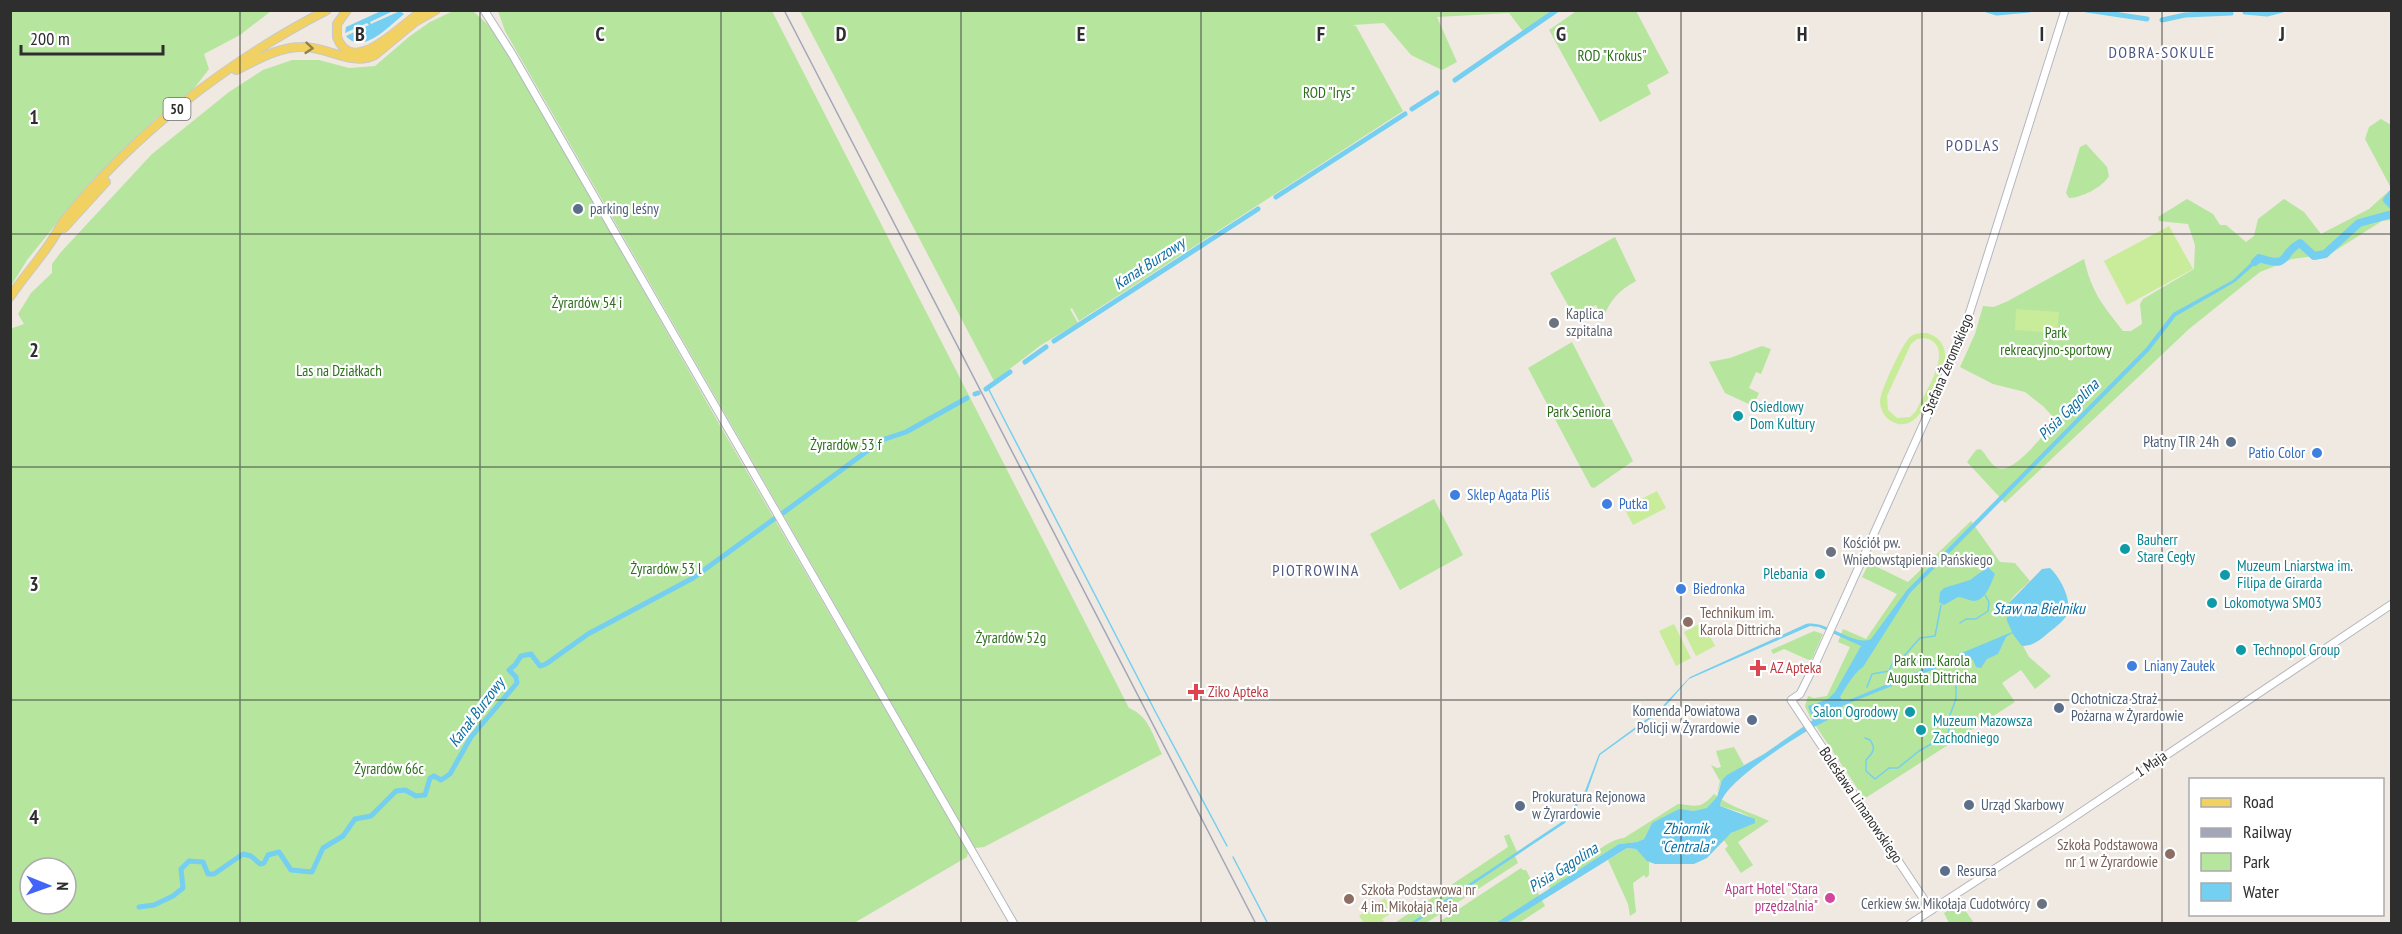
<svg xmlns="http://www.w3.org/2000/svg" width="2402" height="934" font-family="'PT Sans Narrow',sans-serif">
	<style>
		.green { fill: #b6e59e; fill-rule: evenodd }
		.pitch { fill: #c9ec9a; fill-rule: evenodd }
		.water { fill: #75cff0 }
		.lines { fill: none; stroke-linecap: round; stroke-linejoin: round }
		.stream { stroke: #75cff0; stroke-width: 1.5 }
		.canal { stroke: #75cff0; stroke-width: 5 }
		.river { stroke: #75cff0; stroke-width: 8 }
		.secondary-casing { stroke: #b4b7c1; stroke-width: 9 }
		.primary-casing { stroke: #c9c9c9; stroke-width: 10 }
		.secondary { stroke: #fff; stroke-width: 7 }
		.primary { stroke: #f2d163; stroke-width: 8 }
		.rail { stroke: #a3a6b8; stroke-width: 1.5 }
		.oneway { stroke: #908048 }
		.grid { fill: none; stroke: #2e2e2e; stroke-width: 1.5; stroke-opacity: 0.55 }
		.service-dot { fill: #5c6f8a; stroke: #fff; stroke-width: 2 }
		.worship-dot { fill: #6b7280; stroke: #fff; stroke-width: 2 }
		.culture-dot { fill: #0f9aa8; stroke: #fff; stroke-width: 2 }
		.shop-dot { fill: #3f7fe0; stroke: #fff; stroke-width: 2 }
		.education-dot { fill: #8d6e63; stroke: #fff; stroke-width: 2 }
		.health-dot { fill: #e0444e; stroke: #fff; stroke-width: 2 }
		.hotel-dot { fill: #d1479c; stroke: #fff; stroke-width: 2 }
		.labels { text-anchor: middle; stroke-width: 4.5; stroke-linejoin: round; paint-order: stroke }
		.shield { fill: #fff; stroke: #6d6d6d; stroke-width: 1.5 }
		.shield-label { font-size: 14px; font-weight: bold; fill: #2e2e2e }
		.park-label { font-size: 15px; fill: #2c6e1b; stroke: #fff }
		.service-label { font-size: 15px; fill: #4e5e75; stroke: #fff; text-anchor: start }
		.worship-label { font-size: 15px; fill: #5b616d; stroke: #fff; text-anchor: start }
		.street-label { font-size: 15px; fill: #2e2e2e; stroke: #fff }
		.culture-label { font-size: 15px; fill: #0d838f; stroke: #fff; text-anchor: start }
		.shop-label { font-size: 15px; fill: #366cbe; stroke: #fff; text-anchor: start }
		.education-label { font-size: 15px; fill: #785e54; stroke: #fff; text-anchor: start }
		.health-label { font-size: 15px; fill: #be3a42; stroke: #fff; text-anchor: start }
		.hotel-label { font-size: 15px; fill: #b23c85; stroke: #fff; text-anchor: end }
		.neighbourhood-label { font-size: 16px; letter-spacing: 1.5px; fill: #4d5680; stroke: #fff }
		.water-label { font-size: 16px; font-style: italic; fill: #0d6fa3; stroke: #fff }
		.grid-label { font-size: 20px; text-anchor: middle; font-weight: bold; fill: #2e2e2e; stroke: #fff; stroke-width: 4.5; stroke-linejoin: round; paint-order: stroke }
	</style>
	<rect width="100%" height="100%" fill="#efe9e1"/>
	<g class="green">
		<path d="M 1578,10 L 1636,11 L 1669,73 L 1647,85 L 1651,94 L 1600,122 L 1549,30 Z"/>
		<path d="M 11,11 L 271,11 L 240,35 L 204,54 L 209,69 L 189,95 L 157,118 L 87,186 L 27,260 L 11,286 Z"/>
		<path d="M 453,11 L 474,12 L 494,30 L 504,45 L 718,422 L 968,852 L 967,857 L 854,923 L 11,923 L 10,329 L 24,324 L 18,314 L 31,293 L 52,273 L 52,264 L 61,252 L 152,154 L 229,92 L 263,70 L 292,60 L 319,60 L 349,68 L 375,66 L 410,36 L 430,22 ZM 30,868 L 66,868 L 66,904 L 30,904 Z"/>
		<path d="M 498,11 L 772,11 L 1129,708 C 1149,716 1153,736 1162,754 L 984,847 L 975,848 L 505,31 Z"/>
		<path d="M 800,11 L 1558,11 L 1525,34 L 1509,13 L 1437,17 L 1457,62 L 1442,70 L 1411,55 L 1384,23 L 1353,25 L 1356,26 L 1403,111 L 1079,321 L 1072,308 L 1070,309 L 1078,323 L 1041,345 L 994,381 Z"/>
		<path d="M 2381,119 L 2391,125 L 2391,188 L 2365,139 L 2369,127 Z"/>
		<path d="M 2086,144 L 2107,167 L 2109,176 C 2103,187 2081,198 2069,198 L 2066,193 L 2080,147 Z"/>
		<path d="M 2391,189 L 2391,220 L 2382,221 L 2330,254 L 2292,259 L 2260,272 L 2189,329 L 2005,503 L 1967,462 L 1976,450 L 1980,449 C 1986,453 1989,463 1996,467 C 2012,478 2045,432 2056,420 L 2043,406 L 2025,392 L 1993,384 L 1960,367 L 1975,334 L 1983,306 L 1994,307 L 2008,301 L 2084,259 C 2092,293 2102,304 2123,331 L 2131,331 L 2142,324 L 2140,304 L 2143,299 L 2194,269 L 2195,245 L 2188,224 L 2159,221 L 2158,217 L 2187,199 L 2213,214 L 2220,225 L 2226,225 L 2246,242 L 2254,236 L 2258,219 L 2284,199 L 2304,212 L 2321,234 L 2369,209 Z"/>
		<path d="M 1615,237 L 1636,281 C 1619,290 1609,301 1603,319 L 1596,305 L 1574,316 L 1550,273 Z"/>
		<path d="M 1572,342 L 1633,461 L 1594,488 L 1591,487 L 1528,368 Z"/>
		<path d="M 1762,346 L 1771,349 L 1761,374 L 1756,372 L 1749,388 L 1759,393 L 1753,406 L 1725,393 L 1709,362 L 1730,358 Z"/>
		<path d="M 1434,499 L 1463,555 L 1400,590 L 1370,534 Z"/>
		<path d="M 1971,521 L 2000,562 L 2015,563 L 2030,581 C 2020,591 2007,599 2006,614 L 2029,657 L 2051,676 L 2035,689 L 2021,670 L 2002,683 L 2015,702 L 1867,797 L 1863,797 L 1810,717 L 1805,706 L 1808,696 L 1814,698 L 1827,696 L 1850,647 L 1838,642 L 1843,629 L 1866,639 L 1897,594 L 1862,577 L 1869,563 L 1908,582 Z"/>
		<path d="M 1814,631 L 1823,634 L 1811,661 L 1784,649 L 1773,654 L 1771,650 Z"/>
		<path d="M 1734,747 L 1744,765 L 1722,780 L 1717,793 L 1720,781 L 1711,765 L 1717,768 L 1721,767 L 1716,751 Z"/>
		<path d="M 1714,794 C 1730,807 1750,812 1769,821 L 1738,842 L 1753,865 L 1741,873 L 1725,849 L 1728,846 L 1723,839 L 1734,831 L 1756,820 L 1740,812 L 1720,806 L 1695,811 L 1684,810 L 1652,823 L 1644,839 L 1637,842 L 1619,844 L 1550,889 L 1548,884 C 1554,881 1560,879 1565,876 C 1585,865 1601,841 1624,838 L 1678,804 C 1697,806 1701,809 1714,794 Z"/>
		<path d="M 1509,834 L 1518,854 L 1515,856 L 1518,863 L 1426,923 L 1393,924 L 1508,847 L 1504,836 Z"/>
		<path d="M 1627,848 L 1636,849 L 1649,862 L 1649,875 L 1646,878 L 1644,875 L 1633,883 L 1636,912 L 1630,916 L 1628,904 L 1608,860 Z"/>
		<path d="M 1521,868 L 1523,870 L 1526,870 L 1545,906 L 1519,923 L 1436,924 Z"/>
		<path d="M 1960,903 L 1974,923 L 1949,923 L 1944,913 Z"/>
	</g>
	<g class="pitch">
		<path d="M 2169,226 L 2193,269 L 2127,305 L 2104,261 Z"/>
		<path d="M 2016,309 L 2059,312 L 2057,333 L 2015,330 Z"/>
		<path d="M 1927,333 C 1940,337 1946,346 1945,360 C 1936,380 1921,439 1891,421 C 1884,417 1880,409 1880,401 C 1881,389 1901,347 1909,338 C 1914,333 1920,333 1927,333 ZM 1924,338 C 1958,344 1925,393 1916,411 L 1910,417 L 1897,418 L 1888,410 L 1887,396 L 1911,344 L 1917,339 Z"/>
		<path d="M 1657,491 L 1666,508 L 1633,525 L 1624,508 Z"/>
		<path d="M 1703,622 L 1715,646 L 1696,656 L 1684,632 Z"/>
		<path d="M 1674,624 L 1691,658 L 1676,666 L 1659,631 Z"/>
		<path d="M 1385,898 L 1393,912 L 1382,919 L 1384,922 L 1382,923 L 1364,923 L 1359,916 Z"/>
	</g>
	<g class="water">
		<path d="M 381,11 L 393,11 L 370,22 L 371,24 L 400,11 L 404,14 C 390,25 363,56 346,36 L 369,25 L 367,23 L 345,33 L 346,27 Z"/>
		<path d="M 2257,257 L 2262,258 L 2235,282 L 2176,316 L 2149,351 L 1910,593 L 1863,667 C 1854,673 1846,687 1840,697 L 1842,700 L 1849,700 L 2012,632 L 2007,621 L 2006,606 L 2042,569 L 2050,568 C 2060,577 2073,601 2067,615 C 2063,622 2053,629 2047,634 C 2039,641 2032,646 2022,646 L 2012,633 L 2006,637 L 1998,654 L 1987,659 L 1981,668 L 1976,667 L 1973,660 L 1962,658 L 1842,706 C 1840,715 1822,723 1814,727 C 1794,738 1721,784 1720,806 L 1755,819 L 1755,823 L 1731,833 L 1707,858 L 1694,864 L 1655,864 L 1647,861 L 1636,849 L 1627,848 L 1506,923 L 1496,923 L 1619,844 L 1637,842 L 1644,839 L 1652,823 L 1679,809 L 1694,811 L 1707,808 L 1717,797 L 1722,780 L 1727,775 L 1764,754 L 1813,720 L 1808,706 L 1828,699 L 1835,692 L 1861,646 L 1819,627 L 1810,626 L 1689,679 L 1661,711 L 1600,755 L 1587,792 L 1565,823 L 1415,923 L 1409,924 L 1563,821 L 1585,791 L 1599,754 L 1659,710 L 1690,677 L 1806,624 C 1828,620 1853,647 1871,639 L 1907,590 L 2146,348 L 2173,313 L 2233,280 Z"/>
		<path d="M 1988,567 L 1995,574 C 1991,583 1986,601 1973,601 C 1968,600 1963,597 1958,597 L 1944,605 L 1939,602 L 1940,592 L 1944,588 L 1970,580 Z"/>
	</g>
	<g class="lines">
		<g class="stream">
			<path d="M 988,388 L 1155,711 L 1227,846"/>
			<path d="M 1960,623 L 1966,619 L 1976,619 L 1988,611 L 1989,602 L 1985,595"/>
			<path d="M 1867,687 L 1872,674 L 1889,671 L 1895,657 L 1904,656 L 1920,638 L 1935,636 L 1941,605"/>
			<path d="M 1865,738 L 1870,740 C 1877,750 1872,753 1866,760 L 1866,771 L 1875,779 L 1889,768 L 1898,768 L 1919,751 L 1945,736 L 1949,731 L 1948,720 L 1956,699 L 1956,673"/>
			<path d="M 1233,857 L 1268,924"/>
		</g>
		<g class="canal">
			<path d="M 1987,10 L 1997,13 L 2029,10"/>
			<path d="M 2087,10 L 2147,19"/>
			<path d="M 2245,12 L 2267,14 L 2282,10"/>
			<path d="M 2162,20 L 2185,15 L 2231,13"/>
			<path d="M 1455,80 L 1557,10"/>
			<path d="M 1412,109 L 1437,93"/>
			<path d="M 1276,197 L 1405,114"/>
			<path d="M 1054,341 L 1258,209"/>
			<path d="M 1025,362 L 1046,347"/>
			<path d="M 986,389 L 1010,372"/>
			<path d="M 975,394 L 978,393"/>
			<path d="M 783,513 L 882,440 L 906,432 L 967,398"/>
			<path d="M 139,907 L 154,905 L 173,896 L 183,888 L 181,869 L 189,861 L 203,862 L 208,874 L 214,874 L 243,854 L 251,856 L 260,864 L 264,863 L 268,855 L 279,852 L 291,870 L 312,872 L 323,848 L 343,836 L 355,819 L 371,816 L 396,791 L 405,790 L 416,796 L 425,795 L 430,778 L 434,776 L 441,780 L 450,774 L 471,737 L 517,683 L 516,677 L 509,670 L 515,665 L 521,656 L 531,654 L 540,666 L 546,664 L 588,634 L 693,578 L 774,519"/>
		</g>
		<g class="river">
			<path d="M 2392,194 L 2387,200 L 2392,205"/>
			<path d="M 2255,262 L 2259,258 C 2292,269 2279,254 2300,243 L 2314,256 L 2325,254 L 2359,223 L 2392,214"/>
		</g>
		<g class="secondary-casing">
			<g id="secondary">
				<path d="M 484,10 L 512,54 L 1014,924"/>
				<path d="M 1931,910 L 1791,700 L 1800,694 L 1816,662 L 1960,343 L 2065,10"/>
				<path d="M 1910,924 L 2056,829 L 2392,604"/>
			</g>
		</g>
		<g class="primary-casing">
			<g id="primary">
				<path d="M 347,10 L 337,24 L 337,37 C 353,80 403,22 424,10"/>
				<path d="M 236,70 C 257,60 278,47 302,47 C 327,46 352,67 375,55 L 415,22 L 436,10"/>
				<path d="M 64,228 L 106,182"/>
				<path d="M 10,297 C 24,276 41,258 54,237 C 57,232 60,227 63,222 C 133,134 228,61 327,10"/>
			</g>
		</g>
		<use href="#secondary" class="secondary"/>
		<use href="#primary" class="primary"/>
		<path class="rail" d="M 784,10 L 1256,924"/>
	</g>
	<defs><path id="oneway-chevron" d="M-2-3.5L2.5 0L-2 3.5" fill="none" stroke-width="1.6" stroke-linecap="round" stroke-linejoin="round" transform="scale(1.5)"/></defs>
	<use class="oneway" href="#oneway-chevron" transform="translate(309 48) rotate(5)"/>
	<path class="grid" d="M 240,10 L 240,924M 480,10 L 480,924M 721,10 L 721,924M 961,10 L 961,924M 1201,10 L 1201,924M 1441,10 L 1441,924M 1681,10 L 1681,924M 1922,10 L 1922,924M 2162,10 L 2162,924M 10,234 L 2392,234M 10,467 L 2392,467M 10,700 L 2392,700"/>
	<g class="service-dot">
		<circle cx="578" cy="209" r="6"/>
		<circle cx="2231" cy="442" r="6"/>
		<circle cx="2059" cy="708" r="6"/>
		<circle cx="1752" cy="720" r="6"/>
		<circle cx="1969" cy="805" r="6"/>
		<circle cx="1520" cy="806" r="6"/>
		<circle cx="1945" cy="871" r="6"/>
	</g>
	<g class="worship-dot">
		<circle cx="1554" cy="323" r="6"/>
		<circle cx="1831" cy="552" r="6"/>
		<circle cx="2042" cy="904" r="6"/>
	</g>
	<g class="culture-dot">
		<circle cx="1738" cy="416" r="6"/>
		<circle cx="2125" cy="549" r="6"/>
		<circle cx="1820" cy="574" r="6"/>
		<circle cx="2225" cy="575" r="6"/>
		<circle cx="2212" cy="603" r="6"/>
		<circle cx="2241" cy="650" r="6"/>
		<circle cx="1910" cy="712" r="6"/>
		<circle cx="1921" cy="730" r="6"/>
	</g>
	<g class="shop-dot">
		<circle cx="2317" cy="453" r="6"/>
		<circle cx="1455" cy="495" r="6"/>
		<circle cx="1607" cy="504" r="6"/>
		<circle cx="1681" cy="589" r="6"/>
		<circle cx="2132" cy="666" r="6"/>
	</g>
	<g class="education-dot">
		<circle cx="1688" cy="622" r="6"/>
		<circle cx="2170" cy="854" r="6"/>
		<circle cx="1349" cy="899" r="6"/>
	</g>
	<g class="health-dot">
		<path d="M1755 659h6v6h6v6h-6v6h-6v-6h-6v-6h6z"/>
		<path d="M1193 683h6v6h6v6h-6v6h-6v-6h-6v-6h6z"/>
	</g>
	<circle class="hotel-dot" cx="1830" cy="898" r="6"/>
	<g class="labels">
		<rect class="shield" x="163.5" y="98" width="27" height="22" rx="4.5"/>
		<g class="shield-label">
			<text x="177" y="114">50</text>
		</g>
		<g class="park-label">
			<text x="1612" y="61">ROD "Krokus"</text>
			<text x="1329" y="98">ROD "Irys"</text>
			<text x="587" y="308">Żyrardów 54 i</text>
			<text x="2056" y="338">Park<tspan x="2056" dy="17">rekreacyjno-sportowy</tspan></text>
			<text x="339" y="376">Las na Działkach</text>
			<text x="1579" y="417">Park Seniora</text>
			<text x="846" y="450">Żyrardów 53 f</text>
			<text x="666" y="574">Żyrardów 53 l</text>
			<text x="1011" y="643">Żyrardów 52g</text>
			<text x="1932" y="666">Park im. Karola<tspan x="1932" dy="17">Augusta Dittricha</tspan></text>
			<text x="389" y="774">Żyrardów 66c</text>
		</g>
		<g class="service-label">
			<text x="590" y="214">parking leśny</text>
			<text x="2219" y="447" text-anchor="end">Płatny TIR 24h</text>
			<text x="2071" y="704">Ochotnicza Straż<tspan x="2071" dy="17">Pożarna w Żyrardowie</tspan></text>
			<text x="1740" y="716" text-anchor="end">Komenda Powiatowa<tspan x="1740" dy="17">Policji w Żyrardowie</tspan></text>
			<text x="1532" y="802">Prokuratura Rejonowa<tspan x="1532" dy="17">w Żyrardowie</tspan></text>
			<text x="1981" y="810">Urząd Skarbowy</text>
			<text x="1957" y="876">Resursa</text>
		</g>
		<g class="worship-label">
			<text x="1566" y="319">Kaplica<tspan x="1566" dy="17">szpitalna</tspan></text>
			<text x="1843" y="548">Kościół pw.<tspan x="1843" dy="17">Wniebowstąpienia Pańskiego</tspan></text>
			<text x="2030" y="909" text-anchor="end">Cerkiew św. Mikołaja Cudotwórcy</text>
		</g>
		<g class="street-label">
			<text transform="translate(1948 364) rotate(-67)" y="5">Stefana Żeromskiego</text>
			<text transform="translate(2151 764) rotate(-34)" y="5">1 Maja</text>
			<text transform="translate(1861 805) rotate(56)" y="5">Bolesława Limanowskiego</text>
		</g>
		<g class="culture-label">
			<text x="1750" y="412">Osiedlowy<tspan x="1750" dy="17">Dom Kultury</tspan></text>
			<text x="2137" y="545">Bauherr<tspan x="2137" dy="17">Stare Cegły</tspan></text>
			<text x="2237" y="571">Muzeum Lniarstwa im.<tspan x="2237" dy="17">Filipa de Girarda</tspan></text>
			<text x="1808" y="579" text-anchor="end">Plebania</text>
			<text x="2224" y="608">Lokomotywa SM03</text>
			<text x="2253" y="655">Technopol Group</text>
			<text x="1898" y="717" text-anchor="end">Salon Ogrodowy</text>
			<text x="1933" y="726">Muzeum Mazowsza<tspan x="1933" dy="17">Zachodniego</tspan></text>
		</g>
		<g class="shop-label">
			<text x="2305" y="458" text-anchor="end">Patio Color</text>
			<text x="1467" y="500">Sklep Agata Pliś</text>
			<text x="1619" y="509">Putka</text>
			<text x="1693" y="594">Biedronka</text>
			<text x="2144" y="671">Lniany Zaułek</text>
		</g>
		<g class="education-label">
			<text x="1700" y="618">Technikum im.<tspan x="1700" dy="17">Karola Dittricha</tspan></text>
			<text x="2158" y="850" text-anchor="end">Szkoła Podstawowa<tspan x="2158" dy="17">nr 1 w Żyrardowie</tspan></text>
			<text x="1361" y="895">Szkoła Podstawowa nr<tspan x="1361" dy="17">4 im. Mikołaja Reja</tspan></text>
		</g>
		<g class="health-label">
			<text x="1770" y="673">AZ Apteka</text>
			<text x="1208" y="697">Ziko Apteka</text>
		</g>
		<g class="hotel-label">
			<text x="1818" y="894">Apart Hotel "Stara<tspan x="1818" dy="17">przędzalnia"</tspan></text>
		</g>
		<g class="neighbourhood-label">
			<text x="2162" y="58">DOBRA-SOKULE</text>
			<text x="1973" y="151">PODLAS</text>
			<text x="1316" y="576">PIOTROWINA</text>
		</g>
		<g class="water-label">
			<text transform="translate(1149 263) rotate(-33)" y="6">Kanał Burzowy</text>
			<text transform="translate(2068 409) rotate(-45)" y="6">Pisia Gągolina</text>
			<text x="2039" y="614">Staw na Bielniku</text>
			<text transform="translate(476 712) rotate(-53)" y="6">Kanał Burzowy</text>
			<text x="1686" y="834">Zbiornik<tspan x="1686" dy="18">"Centrala"</tspan></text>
			<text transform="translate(1563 867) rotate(-32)" y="6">Pisia Gągolina</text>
		</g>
	</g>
	<g class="grid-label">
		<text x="360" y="41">B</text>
		<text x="600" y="41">C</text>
		<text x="841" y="41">D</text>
		<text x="1081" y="41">E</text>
		<text x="1321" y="41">F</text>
		<text x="1561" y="41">G</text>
		<text x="1802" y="41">H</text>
		<text x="2042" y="41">I</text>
		<text x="2282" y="41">J</text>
		<text x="34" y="124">1</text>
		<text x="34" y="357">2</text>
		<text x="34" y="591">3</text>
		<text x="34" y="824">4</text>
	</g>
	<rect width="2402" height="934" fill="none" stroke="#2e2e2e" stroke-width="24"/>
	<rect x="2189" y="778" width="195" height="138" fill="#ffffff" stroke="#ababab" stroke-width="1.5"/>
	<rect x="2201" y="798" width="30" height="9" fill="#f2d163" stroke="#ababab" stroke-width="1.5"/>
	<text x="2243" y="808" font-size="18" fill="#2e2e2e">Road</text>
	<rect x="2201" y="828" width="30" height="9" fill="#a3a6b8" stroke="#ababab" stroke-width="1.5"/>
	<text x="2243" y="838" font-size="18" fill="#2e2e2e">Railway</text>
	<rect x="2201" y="853" width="30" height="18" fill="#b6e59e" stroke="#ababab" stroke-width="1.5"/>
	<text x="2243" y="868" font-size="18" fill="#2e2e2e">Park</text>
	<rect x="2201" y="883" width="30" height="18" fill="#75cff0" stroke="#ababab" stroke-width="1.5"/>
	<text x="2243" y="898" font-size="18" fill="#2e2e2e">Water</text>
	<g transform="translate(48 886) rotate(91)"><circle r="28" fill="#ffffff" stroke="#ababab" stroke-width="1.5"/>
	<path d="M0-4.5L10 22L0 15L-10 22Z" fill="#4264fb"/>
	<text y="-9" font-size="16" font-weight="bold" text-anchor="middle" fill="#2e2e2e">N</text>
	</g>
	<path d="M21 45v9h142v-9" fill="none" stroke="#2e2e2e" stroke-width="3"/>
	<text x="30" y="45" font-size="18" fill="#2e2e2e" stroke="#ffffff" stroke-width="4.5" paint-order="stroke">200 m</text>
</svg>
